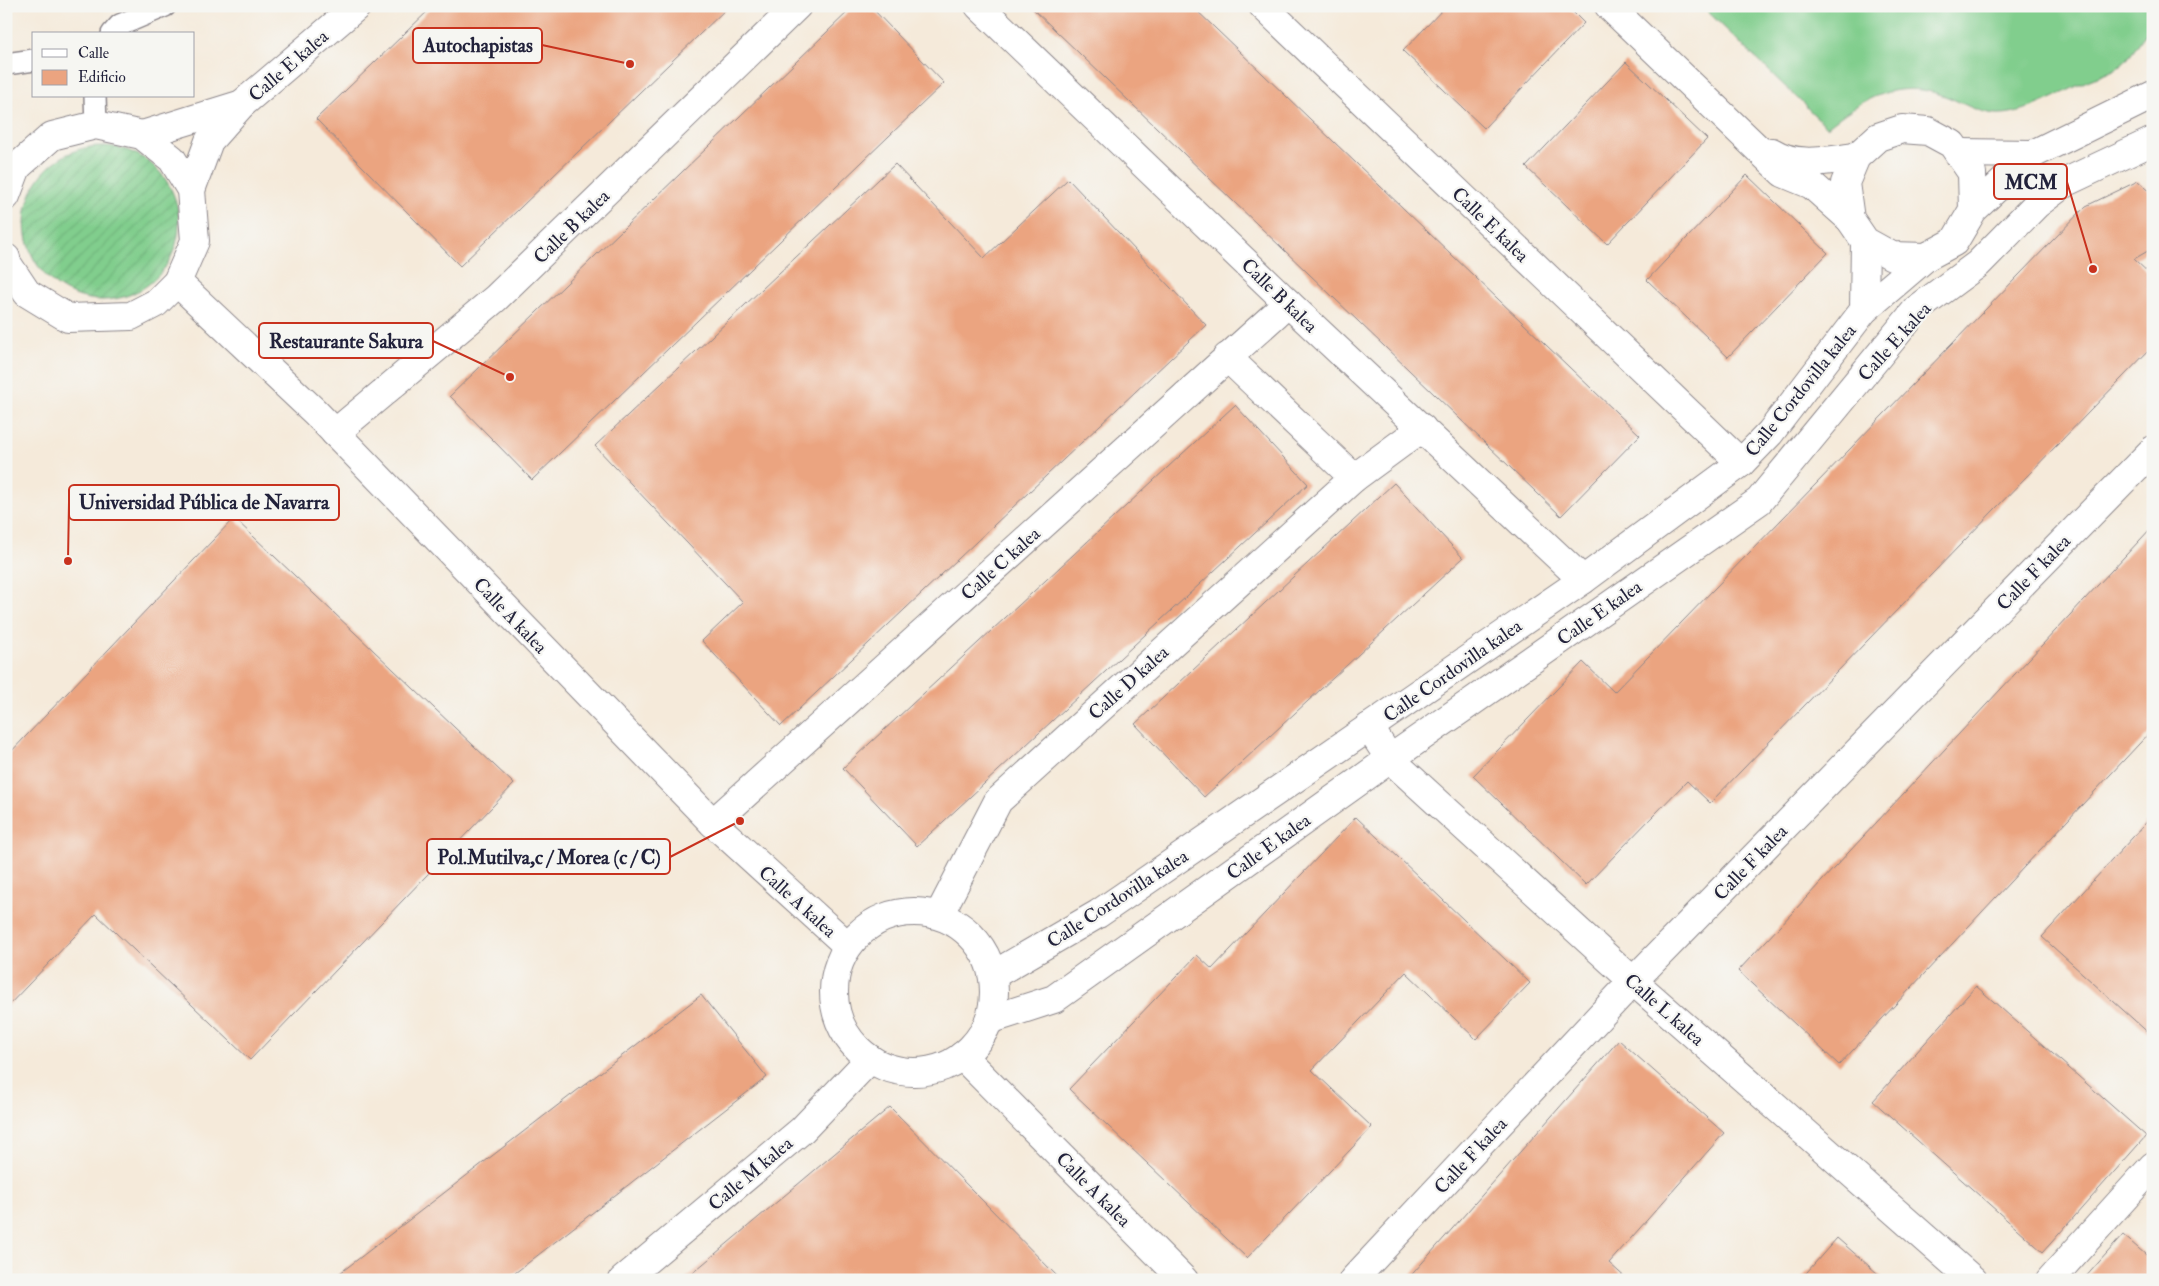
<svg xmlns="http://www.w3.org/2000/svg" width="2159" height="1286" font-family="'IM FELL Double Pica',serif">
	<style>
		.grass { fill: #81ce8d; stroke: #527864 }
		.garden { fill: url(#garden-furrows); stroke: #527864 }
		.building { fill: #eba480 }
		.lines { fill: none; stroke-linecap: round; stroke-linejoin: round }
		.lane-casing { stroke: #8c868a; stroke-width: 24 }
		.street-casing { stroke: #8c868a; stroke-width: 30 }
		.secondary-casing { stroke: #8c868a; stroke-width: 30 }
		.lane { stroke: #fff; stroke-width: 21 }
		.street { stroke: #fff; stroke-width: 28 }
		.secondary { stroke: #fff; stroke-width: 28 }
		.labels { text-anchor: middle; stroke-width: 4.5; stroke-linejoin: round; paint-order: stroke }
		.street-label { font-size: 19px; fill: #22223b; stroke: #f6f6f2 }
		.leader { fill: none; stroke: #c8321e; stroke-width: 2 }
		.callout-dot { fill: #c8321e; stroke: #f6f6f2; stroke-width: 2 }
		.callout { fill: #f6f6f2; stroke: #c8321e; stroke-width: 2 }
		.callout-label { font-size: 20px; text-anchor: middle; font-weight: bold; fill: #22223b }
	</style>
	<defs>
		<pattern id="garden-furrows" width="10" height="10" patternUnits="userSpaceOnUse" patternTransform="scale(1.25)"><rect width="10" height="10" fill="#81ce8d"/><path d="M-1 1l2-2M0 10L10 0M9 11l2-2" fill="none" stroke="#6fb17b"/></pattern>
	</defs>
	<rect width="100%" height="100%" fill="#f6f6f2"/>
	<filter id="ink" filterUnits="userSpaceOnUse"><feTurbulence type="fractalNoise" baseFrequency=".02" numOctaves="2"/><feDisplacementMap in="SourceGraphic" scale="10" xChannelSelector="R" yChannelSelector="G"/><feConvolveMatrix kernelMatrix="1 2 1 2 8 2 1 2 1" color-interpolation-filters="sRGB"/></filter>
	<filter id="wash" filterUnits="userSpaceOnUse"><feTurbulence type="fractalNoise" baseFrequency=".0096" numOctaves="4" result="noise"/><feDisplacementMap in="SourceGraphic" scale="20" xChannelSelector="R" yChannelSelector="G"/><feGaussianBlur stdDeviation="1.12" result="paint"/><feColorMatrix in="noise" values="0 0 0 0 0 0 0 0 0 0 0 0 0 0 0 0 0 1.4 0 .05"/><feComposite in="paint" operator="in"/></filter>
	<g filter="url(#wash)">
		<rect width="100%" height="100%" fill="#f5eada"/>
		<path class="grass" d="M 1702,6 L 2153,6 L 2153,35 L 2147,32 C 2139,42 2129,60 2119,67 C 2109,73 2097,77 2087,81 C 2062,93 2023,116 1995,114 C 1975,112 1960,101 1942,95 C 1896,79 1862,99 1827,127 Z"/>
		<circle class="garden" cx="102" cy="223" r="77"/>
		<g id="blocks">
			<g class="building">
				<path d="M 433,6 L 729,6 L 460,266 L 316,119 Z"/>
				<path d="M 854,6 L 870,6 L 944,83 L 532,480 L 450,396 Z"/>
				<path d="M 1030,6 L 1192,6 L 1640,435 L 1561,516 Z"/>
				<path d="M 1446,6 L 1567,6 L 1584,23 L 1484,128 L 1403,51 Z"/>
				<path d="M 1626,62 L 1707,139 L 1607,244 L 1526,167 Z"/>
				<path d="M 895,164 L 984,258 L 1068,179 L 1206,325 L 781,726 L 702,641 L 743,602 L 595,446 Z"/>
				<path d="M 1747,175 L 1828,253 L 1728,357 L 1647,280 Z"/>
				<path d="M 2138,181 L 2153,194 L 2153,248 L 2134,259 L 2153,277 L 2153,346 L 1710,803 L 1687,781 L 1586,885 L 1473,776 L 1583,662 L 1614,692 L 2086,206 Z"/>
				<path d="M 1235,405 L 1308,484 L 917,846 L 843,768 Z"/>
				<path d="M 1394,483 L 1463,558 L 1204,797 L 1135,724 Z"/>
				<path d="M 234,518 L 514,784 L 250,1060 L 96,914 L 6,1008 L 6,757 Z"/>
				<path d="M 2153,526 L 2153,729 L 1839,1065 L 1738,971 Z"/>
				<path d="M 2153,815 L 2153,1037 L 2042,937 Z"/>
				<path d="M 1356,817 L 1530,983 L 1476,1039 L 1406,972 L 1312,1070 L 1372,1127 L 1247,1258 L 1069,1089 L 1197,955 L 1212,969 Z"/>
				<path d="M 1976,986 L 2146,1136 L 2043,1252 L 1873,1101 Z"/>
				<path d="M 701,995 L 767,1077 L 506,1280 L 331,1280 Z"/>
				<path d="M 1619,1040 L 1724,1133 L 1609,1263 L 1628,1280 L 1407,1280 Z"/>
				<path d="M 890,1107 L 1061,1280 L 684,1280 Z"/>
				<path d="M 2123,1235 L 2153,1261 L 2153,1280 L 2083,1280 Z"/>
				<path d="M 1837,1238 L 1885,1280 L 1800,1280 Z"/>
			</g>
		</g>
	</g>
	<g filter="url(#ink)">
		<use href="#blocks" fill-opacity="0" stroke="#8c868a" stroke-width="1"/>
		<g class="lines">
			<g class="lane-casing">
				<g id="lane">
					<path d="M 112,34 L 120,25 L 165,6"/>
					<path d="M 6,64 L 34,60"/>
					<path d="M 95,96 L 96,125"/>
				</g>
			</g>
			<g class="street-casing">
				<g id="street">
					<path d="M 979,6 L 1288,303 L 1583,580"/>
					<path d="M 1263,6 L 1741,463"/>
					<path d="M 1227,357 L 1354,478"/>
					<path d="M 335,433 L 496,298 L 797,6"/>
					<path d="M 1369,727 L 1390,759 L 1633,981 L 1973,1280"/>
					<path d="M 713,823 L 1288,303"/>
					<path d="M 939,915 L 998,801 L 1354,478 L 1422,428"/>
					<path d="M 989,1020 L 1054,999 L 1390,759 L 1759,501 L 1917,309 L 1978,264 L 2037,204 L 2066,182 L 2153,141"/>
					<path d="M 1353,1280 L 1633,981 L 2153,450"/>
					<path d="M 2050,1280 L 2153,1166"/>
				</g>
			</g>
			<g class="secondary-casing">
				<g id="secondary">
					<path d="M 1609,6 L 1783,173 L 1812,185 L 1850,219"/>
					<path d="M 142,135 L 242,104"/>
					<path d="M 1772,152 C 1797,168 1828,160 1856,157"/>
					<path d="M 1959,153 L 2033,154"/>
					<path d="M 191,190 L 209,141 L 242,104 L 357,6"/>
					<path d="M 6,196 L 17,167 L 52,136 L 96,125 L 142,135 L 172,159 L 191,190 L 195,241 L 177,282 L 156,303 L 131,316 L 68,318 L 27,293 L 7,263 L 6,258"/>
					<path d="M 1973,210 L 1972,173 L 1952,144 L 1928,131 L 1902,129 L 1878,137 L 1856,157 L 1845,183 L 1850,219 L 1865,241 L 1892,256 L 1926,257 L 1954,242 L 1973,210 L 2033,154 L 2153,95"/>
					<path d="M 177,282 L 315,412 L 713,823 L 848,946"/>
					<path d="M 1864,310 L 1865,241"/>
					<circle cx="914" cy="992" r="80"/>
					<path d="M 993,975 L 1098,914 L 1583,580 L 1741,463 L 1770,433 L 1864,310 L 1926,257"/>
					<path d="M 962,1056 L 1184,1280"/>
					<path d="M 623,1280 L 802,1130 L 870,1059"/>
				</g>
			</g>
			<use href="#lane" class="lane"/>
			<use href="#street" class="street"/>
			<use href="#secondary" class="secondary"/>
		</g>
	</g>
	<g class="labels">
		<g class="street-label">
			<text transform="translate(288 65) rotate(-41)" y="7">Calle E kalea</text>
			<text transform="translate(1491 224) rotate(44)" y="7">Calle E kalea</text>
			<text transform="translate(571 226) rotate(-44)" y="7">Calle B kalea</text>
			<text transform="translate(1280 295) rotate(44)" y="7">Calle B kalea</text>
			<text transform="translate(1894 341) rotate(-48)" y="7">Calle E kalea</text>
			<text transform="translate(1800 390) rotate(-51)" y="7">Calle Cordovilla kalea</text>
			<text transform="translate(1000 563) rotate(-42)" y="7">Calle C kalea</text>
			<text transform="translate(2033 572) rotate(-46)" y="7">Calle F kalea</text>
			<text transform="translate(1599 612) rotate(-35)" y="7">Calle E kalea</text>
			<text transform="translate(511 615) rotate(46)" y="7">Calle A kalea</text>
			<text transform="translate(1452 670) rotate(-35)" y="7">Calle Cordovilla kalea</text>
			<text transform="translate(1128 682) rotate(-42)" y="7">Calle D kalea</text>
			<text transform="translate(1268 846) rotate(-36)" y="7">Calle E kalea</text>
			<text transform="translate(1750 862) rotate(-46)" y="7">Calle F kalea</text>
			<text transform="translate(1117 898) rotate(-33)" y="7">Calle Cordovilla kalea</text>
			<text transform="translate(798 901) rotate(42)" y="7">Calle A kalea</text>
			<text transform="translate(1665 1009) rotate(41)" y="7">Calle L kalea</text>
			<text transform="translate(1470 1155) rotate(-47)" y="7">Calle F kalea</text>
			<text transform="translate(750 1173) rotate(-40)" y="7">Calle M kalea</text>
			<text transform="translate(1094 1189) rotate(45)" y="7">Calle A kalea</text>
		</g>
	</g>
	<path class="leader" d="M630 64L542 45M2093 269L2067 182M510 377L433 341M68 561L69 502M740 821L670 857"/>
	<g class="callout-dot">
		<circle cx="630" cy="64" r="5"/>
		<circle cx="2093" cy="269" r="5"/>
		<circle cx="510" cy="377" r="5"/>
		<circle cx="68" cy="561" r="5"/>
		<circle cx="740" cy="821" r="5"/>
	</g>
	<g class="callout">
		<rect x="413" y="28" width="129" height="35" rx="5"/>
		<rect x="1994" y="164" width="73" height="35" rx="5"/>
		<rect x="259" y="323" width="174" height="35" rx="5"/>
		<rect x="69" y="485" width="270" height="35" rx="5"/>
		<rect x="427" y="839" width="243" height="35" rx="5"/>
	</g>
	<g class="callout-label">
		<text x="478" y="52">Autochapistas</text>
		<text x="2031" y="189">MCM</text>
		<text x="346" y="348">Restaurante Sakura</text>
		<text x="204" y="509">Universidad Pública de Navarra</text>
		<text x="549" y="864">Pol.Mutilva,c / Morea (c / C)</text>
	</g>
	<rect width="2159" height="1286" fill="none" stroke="#f6f6f2" stroke-width="25"/>
	<rect x="32" y="32" width="162" height="65" fill="#f6f6f2" stroke="#a1a1a9"/>
	<rect x="42" y="49" width="25" height="8" fill="#ffffff" stroke="#a1a1a9"/>
	<text x="78" y="58" font-size="15" fill="#22223b">Calle</text>
	<rect x="42" y="70" width="25" height="15" fill="#eba480" stroke="#a1a1a9"/>
	<text x="78" y="82" font-size="15" fill="#22223b">Edificio</text>
</svg>
